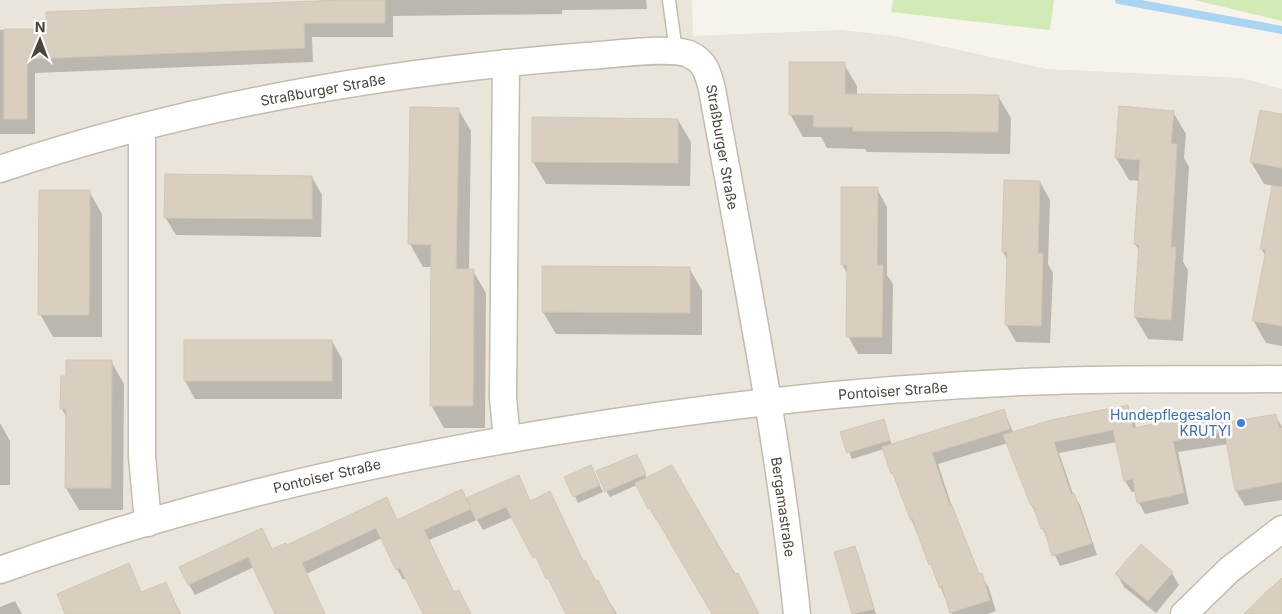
<svg xmlns="http://www.w3.org/2000/svg" width="1282" height="614" font-family="Inter,sans-serif">
	<style>
		.residential { fill: #eae5da }
		.green { fill: #d2eab5 }
		.shadow { fill: #0003 }
		.lines { fill: none; stroke-linecap: round; stroke-linejoin: round }
		.stream { stroke: #a9d4f2; stroke-width: 8 }
		.building { fill: #d8cfc1; stroke: #d3c7b4 }
		.lane-casing { stroke: #c2bbae; stroke-width: 15 }
		.street-casing { stroke: #c2bbae; stroke-width: 29 }
		.lane { stroke: #fff; stroke-width: 12 }
		.street { stroke: #fff; stroke-width: 26 }
		.shop-dot { fill: #3f7fe0; stroke: #fff; stroke-width: 2 }
		.labels { text-anchor: middle; stroke-width: 5; stroke-linejoin: round; paint-order: stroke }
		.street-label { font-size: 14px; fill: #4b4439; stroke: #fff }
		.shop-label { font-size: 14px; fill: #366cbe; stroke: #fff; text-anchor: end }
	</style>
	<rect width="100%" height="100%" fill="#f6f3ec"/>
	<path class="residential" d="M 0,0 L 692,0 L 693,36 L 841,30 L 895,36 L 1047,69 L 1242,78 L 1282,89 L 1282,614 L 0,614 Z"/>
	<g class="green">
		<path d="M 893,0 L 1054,0 L 1050,30 L 891,12 Z"/>
		<path d="M 1194,0 L 1282,0 L 1282,21 Z"/>
	</g>
	<g class="shadow">
		<path d="M 341,0 L 646,0 L 647,9 L 562,10 L 562,14 L 393,16 L 393,37 L 312,37 L 313,62 L 35,73 L 35,134 L 0,134 L 0,30 L 47,30 Z"/>
		<path d="M 844,64 L 857,86 L 857,95 L 998,96 L 1011,118 L 1010,154 L 867,152 L 865,149 L 827,148 L 821,137 L 803,137 L 790,114 Z"/>
		<path d="M 412,108 L 458,109 L 471,131 L 469,271 L 473,271 L 486,293 L 485,428 L 444,428 L 431,405 L 432,267 L 423,267 L 410,244 Z"/>
		<path d="M 1173,112 L 1186,134 L 1184,158 L 1189,167 L 1183,262 L 1188,270 L 1183,341 L 1148,339 L 1135,317 L 1140,252 L 1135,244 L 1140,181 L 1129,180 L 1116,158 Z"/>
		<path d="M 1282,115 L 1282,346 L 1266,343 L 1253,320 L 1266,256 L 1261,249 L 1274,186 L 1264,184 L 1251,162 Z"/>
		<path d="M 678,120 L 691,142 L 690,186 L 546,184 L 533,162 Z"/>
		<path d="M 312,177 L 322,195 L 321,237 L 176,235 L 165,217 Z"/>
		<path d="M 1040,182 L 1050,200 L 1048,264 L 1053,273 L 1050,343 L 1016,342 L 1006,324 L 1008,261 L 1003,252 Z"/>
		<path d="M 877,189 L 887,207 L 887,275 L 893,284 L 892,354 L 858,354 L 848,336 L 848,275 L 842,264 Z"/>
		<path d="M 89,191 L 102,214 L 102,337 L 53,337 L 40,314 Z"/>
		<path d="M 689,268 L 702,290 L 702,335 L 556,334 L 543,312 Z"/>
		<path d="M 332,341 L 342,359 L 342,399 L 195,399 L 185,381 Z"/>
		<path d="M 111,361 L 124,384 L 123,510 L 79,510 L 66,488 L 67,418 L 62,409 L 62,377 Z"/>
		<path d="M 1127,406 L 1134,417 L 1136,429 L 1220,412 L 1227,424 L 1275,415 L 1282,427 L 1282,500 L 1245,506 L 1236,491 L 1228,444 L 1178,452 L 1189,504 L 1145,514 L 1139,503 L 1136,491 L 1132,492 L 1125,481 L 1117,442 L 1059,453 L 1073,494 L 1080,505 L 1097,555 L 1060,566 L 1032,506 L 1008,443 L 938,464 L 952,507 L 980,575 L 988,586 L 996,611 L 988,614 L 952,614 L 901,496 L 884,449 L 852,459 L 842,433 L 883,421 L 892,445 L 1004,411 L 1014,434 Z"/>
		<path d="M 0,423 L 10,441 L 10,485 L 0,485 Z"/>
		<path d="M 640,461 L 647,479 L 672,466 L 759,614 L 714,614 L 658,519 L 656,520 L 637,485 L 610,497 L 606,491 Z"/>
		<path d="M 594,473 L 603,492 L 578,503 L 566,477 Z"/>
		<path d="M 518,477 L 531,502 L 555,504 L 584,562 L 617,614 L 569,614 L 513,517 L 483,530 L 477,520 L 429,540 L 455,594 L 470,614 L 424,614 L 406,578 L 403,580 L 397,569 L 382,538 L 306,574 L 325,614 L 282,614 L 254,567 L 195,595 L 189,585 L 262,530 L 273,550 L 392,509 L 398,521 L 467,499 Z"/>
		<path d="M 854,548 L 858,554 L 876,614 L 853,614 L 836,553 Z"/>
		<path d="M 1172,573 L 1179,585 L 1156,613 L 1124,587 L 1117,574 Z"/>
		<path d="M 165,583 L 181,614 L 131,614 Z"/>
		<path d="M 15,601 L 22,614 L 0,614 L 0,607 Z"/>
	</g>
	<g class="lines">
		<path class="stream" d="M 1119,0 L 1282,30"/>
	</g>
	<g class="building">
		<path d="M 340,0 L 385,0 L 385,23 L 304,23 L 305,48 L 27,59 L 27,119 L 4,119 L 4,29 L 46,29 L 46,12 Z"/>
		<path d="M 789,62 L 845,62 L 845,94 L 999,95 L 998,132 L 853,131 L 853,127 L 813,127 L 814,115 L 789,115 Z"/>
		<path d="M 1119,106 L 1174,111 L 1171,144 L 1177,144 L 1171,247 L 1176,247 L 1171,320 L 1134,317 L 1139,245 L 1134,244 L 1140,160 L 1115,158 Z"/>
		<path d="M 410,107 L 459,108 L 456,269 L 474,269 L 473,406 L 430,406 L 431,245 L 408,244 Z"/>
		<path d="M 1260,110 L 1282,114 L 1282,168 L 1250,162 Z"/>
		<path d="M 532,117 L 678,119 L 678,163 L 532,162 Z"/>
		<path d="M 165,174 L 312,176 L 312,219 L 164,218 Z"/>
		<path d="M 1004,180 L 1040,181 L 1038,253 L 1043,254 L 1041,326 L 1005,325 L 1007,252 L 1002,252 Z"/>
		<path d="M 1272,186 L 1282,187 L 1282,326 L 1252,321 L 1266,250 L 1260,249 Z"/>
		<path d="M 841,187 L 878,187 L 877,265 L 883,265 L 882,337 L 846,337 L 847,265 L 841,265 Z"/>
		<path d="M 39,190 L 90,190 L 89,315 L 38,315 Z"/>
		<path d="M 542,266 L 690,267 L 690,313 L 542,312 Z"/>
		<rect x="184" y="340" width="148" height="41"/>
		<path d="M 66,360 L 112,360 L 111,488 L 65,488 L 66,409 L 60,409 L 61,376 L 66,376 Z"/>
		<path d="M 1128,405 L 1133,428 L 1221,410 L 1224,432 L 1173,441 L 1184,493 L 1137,503 L 1133,479 L 1124,481 L 1113,430 L 1054,442 L 1071,494 L 1074,493 L 1092,543 L 1052,556 L 1044,528 L 1041,529 L 1033,505 L 1031,506 L 1003,435 L 1051,420 Z"/>
		<path d="M 1004,409 L 1010,429 L 932,453 L 950,506 L 952,505 L 979,574 L 982,573 L 990,600 L 950,613 L 942,586 L 939,587 L 931,564 L 929,565 L 912,518 L 910,519 L 893,473 L 891,474 L 882,447 Z"/>
		<path d="M 1276,414 L 1279,428 L 1282,427 L 1282,482 L 1235,491 L 1223,423 Z"/>
		<path d="M 884,419 L 890,440 L 847,453 L 840,432 Z"/>
		<path d="M 637,454 L 646,474 L 605,492 L 596,471 Z"/>
		<path d="M 591,465 L 600,485 L 573,497 L 564,477 Z"/>
		<path d="M 672,465 L 735,574 L 738,573 L 759,614 L 712,614 L 650,508 L 648,509 L 635,483 Z"/>
		<path d="M 519,475 L 530,501 L 550,491 L 583,561 L 585,560 L 596,581 L 598,580 L 615,614 L 566,614 L 548,578 L 546,579 L 536,557 L 533,558 L 506,507 L 476,520 L 466,498 Z"/>
		<path d="M 462,489 L 471,509 L 424,530 L 454,592 L 459,590 L 471,614 L 423,614 L 400,568 L 396,570 L 376,528 L 302,563 L 325,614 L 275,614 L 248,557 L 188,585 L 179,567 L 262,528 L 272,549 L 286,543 L 287,545 L 387,497 L 397,520 Z"/>
		<path d="M 1141,544 L 1173,572 L 1148,601 L 1115,574 Z"/>
		<path d="M 855,546 L 874,609 L 852,614 L 834,552 Z"/>
		<path d="M 129,563 L 141,592 L 166,582 L 180,614 L 65,614 L 57,594 Z"/>
		<path d="M 1282,578 L 1282,614 L 1244,614 L 1266,592 Z"/>
	</g>
	<g class="lines">
		<g class="lane-casing">
			<path id="lane" d="M 669,0 L 676,51"/>
		</g>
		<g class="street-casing">
			<g id="street">
				<path d="M 506,63 L 503,398 L 507,439"/>
				<path d="M 142,129 L 142,456 L 148,523"/>
				<path d="M 0,169 C 189,105 389,71 587,56 C 611,55 668,46 689,54 C 705,61 708,73 712,89 C 743,263 779,438 797,614"/>
				<path d="M 0,570 C 179,506 364,463 552,432 C 717,405 885,386 1053,381 C 1129,378 1206,380 1282,379"/>
				<path d="M 1184,614 L 1229,570 L 1282,529"/>
			</g>
		</g>
		<use href="#lane" class="lane"/>
		<use href="#street" class="street"/>
	</g>
	<circle class="shop-dot" cx="1241" cy="423" r="5"/>
	<g class="labels">
		<g class="street-label">
			<text transform="translate(323 90) rotate(-10)" y="5">Straßburger Straße</text>
			<text transform="translate(722 147) rotate(80)" y="5">Straßburger Straße</text>
			<text transform="translate(893 391) rotate(-4)" y="5">Pontoiser Straße</text>
			<text transform="translate(327 476) rotate(-13)" y="5">Pontoiser Straße</text>
			<text transform="translate(783 507) rotate(82)" y="5">Bergamastraße</text>
		</g>
		<g class="shop-label">
			<text x="1231" y="420">Hundepflegesalon<tspan x="1231" dy="16">KRUTYI</tspan></text>
		</g>
	</g>
	<g transform="translate(40 40) rotate(1)" stroke="#ffffff" stroke-width="4" paint-order="stroke">
	<path d="M0-4L9 19L0 12L-9 19Z" fill="#4b4439"/>
	<text y="-8" font-size="14" font-weight="bold" text-anchor="middle" fill="#4b4439">N</text>
	</g>
</svg>
